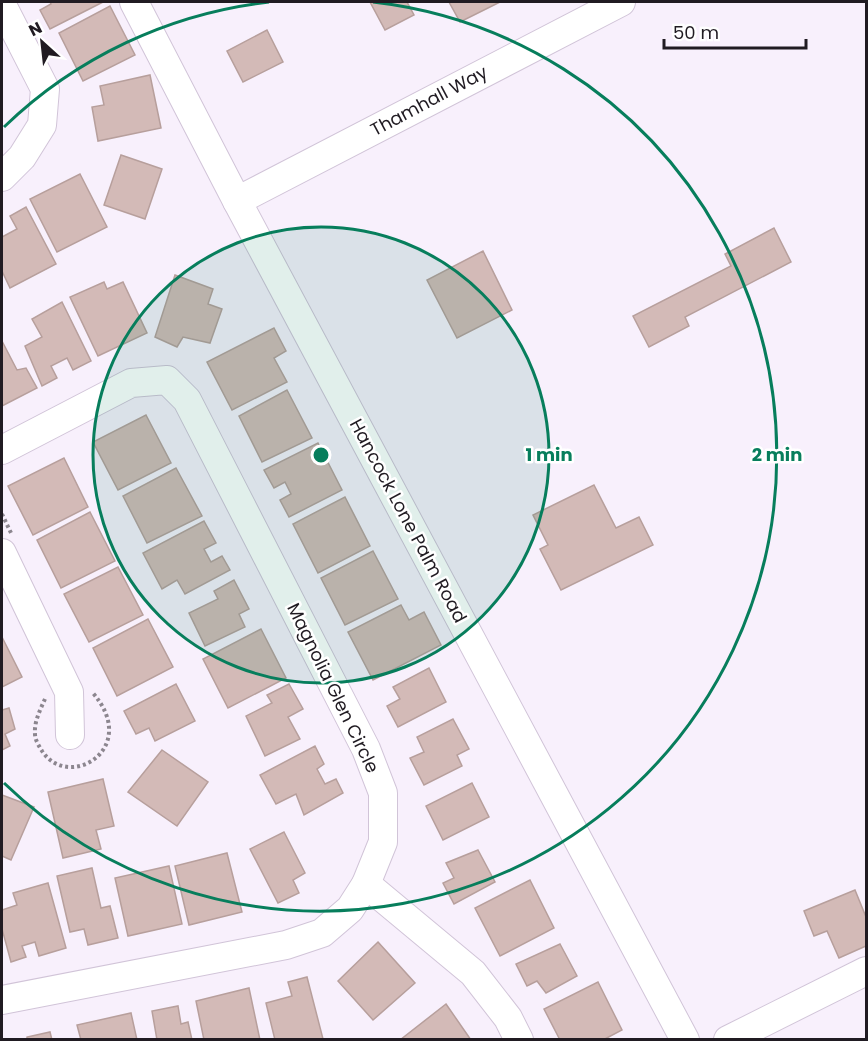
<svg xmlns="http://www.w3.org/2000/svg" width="868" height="1041" font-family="Poppins,sans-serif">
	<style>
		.building { fill: #d3bab7; stroke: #b79f9c; stroke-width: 1.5 }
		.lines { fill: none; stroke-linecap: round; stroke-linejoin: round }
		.minor-casing { stroke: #d1c4d8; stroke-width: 30 }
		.path { stroke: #8c868f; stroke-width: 4; stroke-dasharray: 3 3; stroke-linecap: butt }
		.minor { stroke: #fff; stroke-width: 28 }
		.ring { fill: none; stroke: #077e5c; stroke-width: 3 }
		.labels { text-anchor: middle; stroke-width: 5; stroke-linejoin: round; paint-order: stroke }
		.street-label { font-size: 18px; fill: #201b22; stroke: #fff }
		.centre { fill: #077e5c; stroke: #fff; stroke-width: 3 }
		.ring-label { font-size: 18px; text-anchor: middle; font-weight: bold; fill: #077e5c; stroke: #fff; stroke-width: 5; stroke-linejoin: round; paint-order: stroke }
	</style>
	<rect width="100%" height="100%" fill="#f8f0fc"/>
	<g class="building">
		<path d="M 50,2 L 103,2 L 50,29 L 40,10 L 51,4 Z"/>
		<path d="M 370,2 L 407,2 L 414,15 L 385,30 Z"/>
		<path d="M 449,2 L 500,2 L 460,22 Z"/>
		<path d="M 110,6 L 135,55 L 83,81 L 59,33 Z"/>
		<path d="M 267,30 L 283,62 L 243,82 L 227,51 Z"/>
		<path d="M 150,75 L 161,128 L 98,141 L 92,107 L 104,105 L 100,86 Z"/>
		<path d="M 121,155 L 162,169 L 145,219 L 104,205 Z"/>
		<path d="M 80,174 L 107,227 L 57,252 L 30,199 Z"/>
		<path d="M 26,207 L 56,264 L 10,288 L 2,271 L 2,237 L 17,229 L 10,216 Z"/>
		<path d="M 774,228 L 791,262 L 685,317 L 689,326 L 649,347 L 633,316 L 731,266 L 725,254 Z"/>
		<path d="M 483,251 L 512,310 L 457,338 L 427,280 Z"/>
		<path d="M 175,275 L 213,289 L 208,304 L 222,309 L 210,343 L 183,337 L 177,347 L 155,337 Z"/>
		<path d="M 104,282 L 107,289 L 123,282 L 147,333 L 98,356 L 70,297 Z"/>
		<path d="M 62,302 L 91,361 L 73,370 L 67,358 L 51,366 L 57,378 L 42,386 L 25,346 L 42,337 L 32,319 Z"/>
		<path d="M 274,328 L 286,351 L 274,358 L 287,382 L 232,410 L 207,362 Z"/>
		<path d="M 2,341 L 17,370 L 26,368 L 37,388 L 2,406 Z"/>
		<path d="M 287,390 L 312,438 L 262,462 L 239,416 Z"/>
		<path d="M 146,415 L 171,463 L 118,490 L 93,442 Z"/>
		<path d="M 318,443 L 342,490 L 289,517 L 280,500 L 291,494 L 285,482 L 274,488 L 264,470 Z"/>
		<path d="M 64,458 L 88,507 L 33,535 L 8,486 Z"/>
		<path d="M 176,468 L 202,516 L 147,543 L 123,496 Z"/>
		<path d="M 594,485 L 616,528 L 639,517 L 653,545 L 561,590 L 540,549 L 548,545 L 533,515 Z"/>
		<path d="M 345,497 L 370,546 L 318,573 L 293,524 Z"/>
		<path d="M 90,512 L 115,561 L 61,588 L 37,540 Z"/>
		<path d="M 204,521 L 216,543 L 204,549 L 211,562 L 222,556 L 230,570 L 185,594 L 177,580 L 162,589 L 143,553 Z"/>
		<path d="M 373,551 L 398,599 L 345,625 L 321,578 Z"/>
		<path d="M 118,567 L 143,615 L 89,642 L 64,594 Z"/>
		<path d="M 234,580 L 249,609 L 239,614 L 245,627 L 205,646 L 189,613 L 218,599 L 214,591 Z"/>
		<path d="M 401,605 L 409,620 L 424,612 L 441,645 L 373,680 L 348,632 Z"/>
		<path d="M 148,619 L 173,667 L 117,696 L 93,648 Z"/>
		<path d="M 261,629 L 286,678 L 228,708 L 203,659 Z"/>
		<path d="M 2,637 L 22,677 L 2,687 Z"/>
		<path d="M 429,668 L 446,702 L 398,727 L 387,706 L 400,699 L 393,687 Z"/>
		<path d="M 176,684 L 195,721 L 155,741 L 149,728 L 136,734 L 124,711 Z"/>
		<path d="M 289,684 L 303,709 L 288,717 L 300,739 L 265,756 L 246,716 L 272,703 L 267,695 Z"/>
		<path d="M 9,708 L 15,729 L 5,734 L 10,746 L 2,750 L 2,710 Z"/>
		<path d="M 453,719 L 469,749 L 457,755 L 462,766 L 424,785 L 410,758 L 424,752 L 417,737 Z"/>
		<path d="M 315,746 L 324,764 L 317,769 L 325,784 L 336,779 L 343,793 L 304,815 L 296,794 L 276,804 L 260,775 Z"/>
		<path d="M 162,750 L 208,782 L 177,826 L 128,792 Z"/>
		<path d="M 103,779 L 114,826 L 96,830 L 101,849 L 63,858 L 48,792 Z"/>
		<path d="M 472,783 L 489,817 L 443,840 L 426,806 Z"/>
		<path d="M 2,795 L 34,807 L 11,860 L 2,856 Z"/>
		<path d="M 284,832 L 305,873 L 293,880 L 299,893 L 278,903 L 250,849 Z"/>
		<path d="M 478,850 L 495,882 L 454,904 L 443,883 L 454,878 L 446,863 Z"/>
		<path d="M 227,853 L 242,912 L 189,925 L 175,866 Z"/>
		<path d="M 169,866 L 182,924 L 128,936 L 115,878 Z"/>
		<path d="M 92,868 L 101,908 L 110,906 L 118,938 L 88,945 L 84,929 L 70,932 L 57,876 Z"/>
		<path d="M 530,880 L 554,928 L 500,956 L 475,908 Z"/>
		<path d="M 48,883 L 66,948 L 39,956 L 35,942 L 22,946 L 26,957 L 11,962 L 2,929 L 2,910 L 17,905 L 13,893 Z"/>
		<path d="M 855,890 L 866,917 L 866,946 L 839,958 L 827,931 L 814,936 L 804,911 Z"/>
		<path d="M 378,942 L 415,983 L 373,1020 L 338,981 Z"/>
		<path d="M 560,944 L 577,976 L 546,993 L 537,981 L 527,986 L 516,964 Z"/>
		<path d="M 307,977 L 323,1039 L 275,1040 L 266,1003 L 292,996 L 288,982 Z"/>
		<path d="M 598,982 L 622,1030 L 603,1040 L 560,1040 L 544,1009 Z"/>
		<path d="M 249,988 L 260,1040 L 204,1040 L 196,1001 Z"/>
		<path d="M 446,1004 L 471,1040 L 400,1040 Z"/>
		<path d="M 178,1006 L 181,1024 L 188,1022 L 192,1040 L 157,1040 L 152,1011 Z"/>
		<path d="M 131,1013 L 137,1040 L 81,1040 L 77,1025 Z"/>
		<path d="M 50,1032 L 52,1040 L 27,1040 L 27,1037 Z"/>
	</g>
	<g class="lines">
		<g class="minor-casing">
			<g id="minor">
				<path d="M 134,2 L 237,201 L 685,1040"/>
				<path d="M 2,5 L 45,89 L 42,125 L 22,157 L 2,177"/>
				<path d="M 237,201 L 621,2"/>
				<path d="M 2,450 L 131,383 L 167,380 L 187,400 L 366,749 L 383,793 L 383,842 L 366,884 L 350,909 L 322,933 L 286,945 L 2,1000"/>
				<path d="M 2,553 L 69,692 L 70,735"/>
				<path d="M 366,884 L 473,973 L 508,1018 L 519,1040"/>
				<path d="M 728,1040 L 866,971"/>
			</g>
		</g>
		<g class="path">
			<path d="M 2,514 L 11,533"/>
			<path d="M 45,699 C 40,710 34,722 35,734 C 35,740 39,746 42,751 C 69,792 142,748 92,692"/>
		</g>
		<use href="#minor" class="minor"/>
	</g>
	<circle cx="321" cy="455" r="228" fill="#077e5c" fill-opacity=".12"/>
	<g class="ring">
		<circle cx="321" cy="455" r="228"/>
		<path d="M4 127A456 456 0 0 1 269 2M373 2A456 456 0 1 1 4 783"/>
	</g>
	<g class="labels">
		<g class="street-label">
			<text transform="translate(429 101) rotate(-28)" y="6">Thamhall Way</text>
			<text transform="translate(408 521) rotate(62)" y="6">Hancock Lone Palm Road</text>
			<text transform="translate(333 688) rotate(64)" y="6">Magnolia Glen Circle</text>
		</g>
	</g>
	<circle cx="321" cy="455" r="9" class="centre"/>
	<g class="ring-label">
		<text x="549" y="461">1 min</text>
		<text x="777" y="461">2 min</text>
	</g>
	<rect width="868" height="1041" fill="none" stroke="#201b22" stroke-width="6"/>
	<g transform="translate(42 42) rotate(333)" stroke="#ffffff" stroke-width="4.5" paint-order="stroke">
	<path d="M0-4.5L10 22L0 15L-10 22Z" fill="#201b22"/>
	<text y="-9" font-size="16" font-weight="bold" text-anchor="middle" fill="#201b22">N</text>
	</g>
	<path d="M664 39v9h142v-9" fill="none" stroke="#201b22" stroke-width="3"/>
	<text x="673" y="39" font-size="18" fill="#201b22" stroke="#ffffff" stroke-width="4.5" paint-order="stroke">50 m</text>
</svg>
